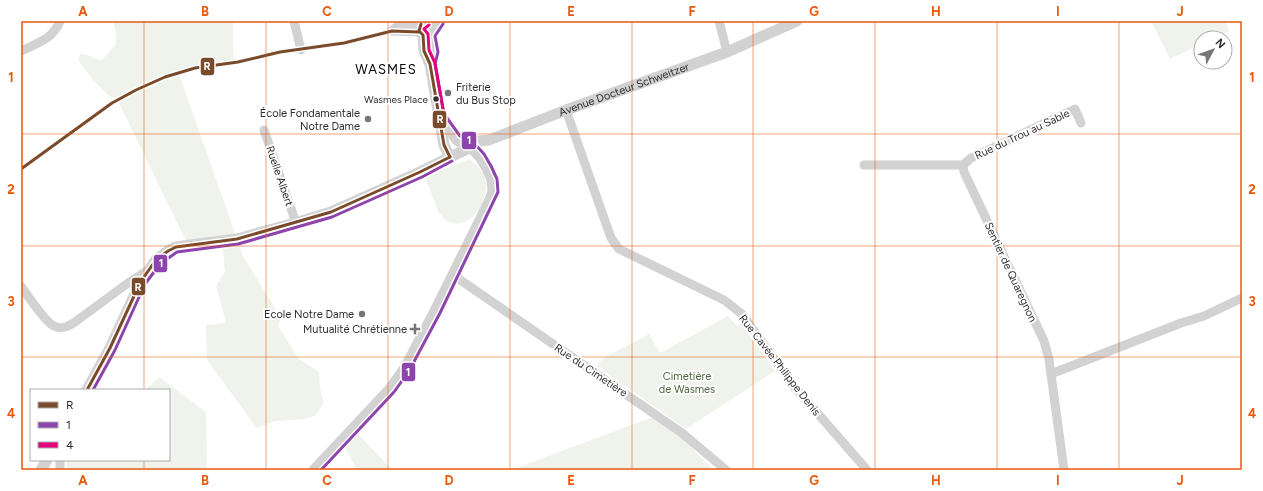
<svg xmlns="http://www.w3.org/2000/svg" width="1263" height="491" font-family="Figtree,sans-serif">
	<style>
		.green { fill: #eff3eb }
		.lines { fill: none; stroke-linecap: round; stroke-linejoin: round }
		.minor { stroke: #d2d2d2; stroke-width: 9 }
		.tertiary { stroke: #d2d2d2; stroke-width: 11 }
		.bus-1-casing { stroke: #fff; stroke-width: 6 }
		.bus-2-casing { stroke: #fff; stroke-width: 6 }
		.bus-3-casing { stroke: #fff; stroke-width: 6 }
		.bus-1 { stroke: #7a4b2a; stroke-width: 3 }
		.bus-2 { stroke: #8e44ad; stroke-width: 3 }
		.bus-3 { stroke: #e5007d; stroke-width: 3 }
		.grid { fill: none; stroke: #e8590c; stroke-width: 1; stroke-opacity: 0.55 }
		.poi-dot { fill: #767676; stroke: #fff; stroke-width: 1.5 }
		.bus-dot { fill: #2d2d2d; stroke: #fff; stroke-width: 1.5 }
		.labels { text-anchor: middle; stroke-width: 4; stroke-linejoin: round; paint-order: stroke }
		.bus-label { font-size: 10px; fill: #2d2d2d; stroke: #fff; text-anchor: end }
		.poi-label { font-size: 11px; fill: #2d2d2d; stroke: #fff; text-anchor: end }
		.street-label { font-size: 11px; fill: #2d2d2d; stroke: #fff }
		.park-label { font-size: 11px; fill: #4e643e; stroke: #fff }
		.quarter-label { font-size: 13px; letter-spacing: 1px; fill: #000; stroke: #fff }
		.line-badge { stroke: #fff; stroke-width: 1.5 }
		.badge-label { font-size: 11px; text-anchor: middle; font-weight: bold; fill: #fff }
		.neatline { fill: none; stroke: #e8590c; stroke-width: 1.5 }
		.grid-label { font-size: 13px; text-anchor: middle; font-weight: bold; fill: #e8590c }
	</style>
	<rect width="100%" height="100%" fill="#fff"/>
	<g class="green">
		<path d="M 113,21 L 233,21 L 233,45 L 234,60 L 194,66 L 178,71 L 243,256 L 281,318 L 278,326 L 299,359 L 319,372 L 320,388 L 324,403 L 315,416 L 304,419 L 275,421 L 257,428 L 207,360 L 206,325 L 226,323 L 216,286 L 225,272 L 222,242 L 192,245 L 185,239 L 116,97 L 112,98 C 99,86 87,75 78,59 L 81,54 L 88,55 L 101,61 L 116,44 L 116,32 Z"/>
		<path d="M 1151,21 L 1225,21 L 1229,31 L 1214,38 L 1201,38 L 1201,44 L 1170,59 Z"/>
		<path d="M 470,159 C 473,163 478,166 481,170 C 499,196 464,244 440,214 C 436,209 429,185 425,177 Z"/>
		<path d="M 728,316 L 737,326 L 741,324 L 775,371 L 686,429 L 597,366 L 602,359 L 649,334 L 660,353 Z"/>
		<path d="M 159,377 L 206,412 L 207,470 L 72,470 L 66,467 L 66,460 L 169,460 L 169,390 L 145,390 Z"/>
		<path d="M 653,417 L 690,444 L 696,453 L 714,470 L 511,470 Z"/>
		<path d="M 357,433 L 392,470 L 357,470 L 344,446 Z"/>
	</g>
	<g class="lines">
		<g class="minor">
			<path d="M 294,21 L 301,50"/>
			<path d="M 719,21 L 727,52"/>
			<path d="M 392,31 C 400,22 409,22 421,24"/>
			<path d="M 392,31 L 419,32"/>
			<path d="M 21,51 C 38,43 53,39 60,21"/>
			<path d="M 566,110 L 611,238 L 619,249 L 724,300 L 742,314 L 792,384 L 867,470"/>
			<path d="M 264,130 L 296,223"/>
			<path d="M 864,165 L 963,165"/>
			<path d="M 453,275 L 682,433 L 726,470"/>
			<path d="M 21,286 C 28,296 45,322 54,326 C 62,330 69,326 75,322 L 128,283 L 147,271"/>
			<path d="M 1051,374 L 1049,359 L 1044,341 L 964,172 L 963,165 L 971,158 L 1075,109 L 1081,123"/>
			<path d="M 60,470 L 60,460"/>
			<path d="M 1064,470 L 1051,374 L 1181,323 L 1204,316 L 1242,298"/>
		</g>
		<g class="tertiary">
			<path d="M 426,21 L 419,26 L 419,31 L 423,35 L 424,51 L 430,64 L 444,145 L 450,157"/>
			<path d="M 430,64 L 433,52 L 430,35 L 439,21"/>
			<path id="s1" d="M 87,390 L 110,348 L 141,281 L 156,260 L 168,251 L 176,247 L 237,239 L 295,223 L 331,212 L 420,172 L 471,147 L 480,141 L 489,140 L 566,110 L 727,52 L 797,21"/>
			<path d="M 41,470 L 47,460"/>
			<path d="M 314,470 L 390,389 L 405,368 L 435,311 L 490,200 L 493,191 L 492,180 L 487,168 L 480,157 L 471,147 L 457,140 L 439,116"/>
		</g>
		<g class="bus-1-casing">
			<g id="bus-1">
				<path d="M 421,24 L 419,31 L 423,35 L 424,51 L 430,64 L 444,145 L 450,157"/>
				<path d="M 21,169 L 112,103 L 136,90 L 165,77 L 195,68 L 238,62 L 280,52 L 344,43 L 392,31 L 419,32"/>
				<path d="M 87,390 L 110,348 L 141,281 L 156,260 L 168,251 L 176,247 L 237,239 L 331,212 L 420,172 L 450,157"/>
			</g>
		</g>
		<g class="bus-2-casing">
			<g id="bus-2">
				<path d="M 93,390 L 115,350 L 145,284 L 160,264 L 177,252 L 238,244 L 332,217 L 422,177 L 452,161"/>
				<path d="M 321,470 L 394,392 L 409,371 L 440,313 L 498,192 L 497,179 L 491,166 L 484,154 L 474,143 L 460,136 L 444,114 L 435,64 L 438,52 L 435,36 L 443,24"/>
			</g>
		</g>
		<g class="bus-3-casing">
			<path id="bus-3" d="M 429,25 L 424,29 L 428,34 L 429,50 L 435,63 L 444,115"/>
		</g>
		<use href="#bus-1" class="bus-1"/>
		<use href="#bus-2" class="bus-2"/>
		<use href="#bus-3" class="bus-3"/>
	</g>
	<path class="grid" d="M 144,21 L 144,390M 266,21 L 266,470M 388,21 L 388,470M 510,21 L 510,470M 632,21 L 632,470M 753,21 L 753,470M 875,21 L 875,470M 997,21 L 997,470M 1119,21 L 1119,470M 21,134 L 1242,134M 21,246 L 1242,246M 21,357 L 1242,357M 144,460 L 144,470"/>
	<g class="poi-dot">
		<circle cx="448" cy="93" r="4"/>
		<circle cx="368" cy="119" r="4"/>
		<circle cx="362" cy="314" r="4"/>
		<path d="M413 323h4v4h4v4h-4v4h-4v-4h-4v-4h4z"/>
	</g>
	<circle class="bus-dot" cx="436" cy="99" r="3.5"/>
	<g class="labels">
		<g class="bus-label">
			<text x="428" y="103">Wasmes Place</text>
		</g>
		<g class="poi-label">
			<text x="456" y="91" text-anchor="start">Friterie<tspan x="456" dy="13">du Bus Stop</tspan></text>
			<text x="360" y="117">École Fondamentale<tspan x="360" dy="13">Notre Dame</tspan></text>
			<text x="354" y="318">Ecole Notre Dame</text>
			<text x="407" y="333">Mutualité Chrétienne</text>
		</g>
		<g class="street-label">
			<text dy="4" stroke="none"><textPath href="#s1" startOffset="649">Avenue Docteur Schweitzer</textPath></text>
			<text transform="translate(1022 134) rotate(-25)" y="4">Rue du Trou au Sable</text>
			<text transform="translate(280 176) rotate(71)" y="4">Ruelle Albert</text>
			<text transform="translate(1011 272) rotate(65)" y="4">Sentier de Quaregnon</text>
			<text transform="translate(780 365) rotate(52)" y="4">Rue Cavée Philippe Denis</text>
			<text transform="translate(591 370) rotate(34)" y="4">Rue du Cimetière</text>
		</g>
		<g class="park-label">
			<text x="687" y="380">Cimetière<tspan x="687" dy="13">de Wasmes</tspan></text>
		</g>
		<g class="quarter-label">
			<text x="386" y="74">WASMES</text>
		</g>
	</g>
	<g class="line-badge">
		<rect x="200" y="57" width="15" height="19" rx="4" fill="#7a4b2a"/>
		<rect x="432" y="110" width="15" height="19" rx="4" fill="#7a4b2a"/>
		<rect x="461" y="131" width="16" height="19" rx="4" fill="#8e44ad"/>
		<rect x="153" y="254" width="15" height="19" rx="4" fill="#8e44ad"/>
		<rect x="131" y="277" width="15" height="19" rx="4" fill="#7a4b2a"/>
		<rect x="401" y="362" width="15" height="20" rx="4" fill="#8e44ad"/>
	</g>
	<g class="badge-label">
		<text x="207" y="70">R</text>
		<text x="440" y="123">R</text>
		<text x="469" y="144">1</text>
		<text x="161" y="267">1</text>
		<text x="138" y="291">R</text>
		<text x="408" y="376">1</text>
	</g>
	<rect width="1263" height="491" fill="none" stroke="#ffffff" stroke-width="44"/>
	<rect x="30" y="389" width="140" height="72" fill="#ffffff" stroke="#ababab"/>
	<rect x="38" y="402" width="20" height="6" fill="#7a4b2a" stroke="#ababab"/>
	<text x="66" y="409" font-size="12" fill="#2d2d2d">R</text>
	<rect x="38" y="422" width="20" height="6" fill="#8e44ad" stroke="#ababab"/>
	<text x="66" y="429" font-size="12" fill="#2d2d2d">1</text>
	<rect x="38" y="442" width="20" height="6" fill="#e5007d" stroke="#ababab"/>
	<text x="66" y="449" font-size="12" fill="#2d2d2d">4</text>
	<g transform="translate(1213 50) rotate(49)"><circle r="19" fill="#ffffff" stroke="#ababab"/>
	<path d="M0-3L7 15L0 10L-7 15Z" fill="#767676"/>
	<text y="-6" font-size="11" font-weight="bold" text-anchor="middle" fill="#2d2d2d">N</text>
	</g>
	<rect x="22" y="22" width="1219" height="447" class="neatline"/>
	<g class="grid-label">
		<text x="83" y="16">A</text>
		<text x="205" y="16">B</text>
		<text x="327" y="16">C</text>
		<text x="449" y="16">D</text>
		<text x="571" y="16">E</text>
		<text x="692" y="16">F</text>
		<text x="814" y="16">G</text>
		<text x="936" y="16">H</text>
		<text x="1058" y="16">I</text>
		<text x="1180" y="16">J</text>
		<text x="11" y="82">1</text>
		<text x="1252" y="82">1</text>
		<text x="11" y="194">2</text>
		<text x="1252" y="194">2</text>
		<text x="11" y="306">3</text>
		<text x="1252" y="306">3</text>
		<text x="11" y="418">4</text>
		<text x="1252" y="418">4</text>
		<text x="83" y="485">A</text>
		<text x="205" y="485">B</text>
		<text x="327" y="485">C</text>
		<text x="449" y="485">D</text>
		<text x="571" y="485">E</text>
		<text x="692" y="485">F</text>
		<text x="814" y="485">G</text>
		<text x="936" y="485">H</text>
		<text x="1058" y="485">I</text>
		<text x="1180" y="485">J</text>
	</g>
</svg>
